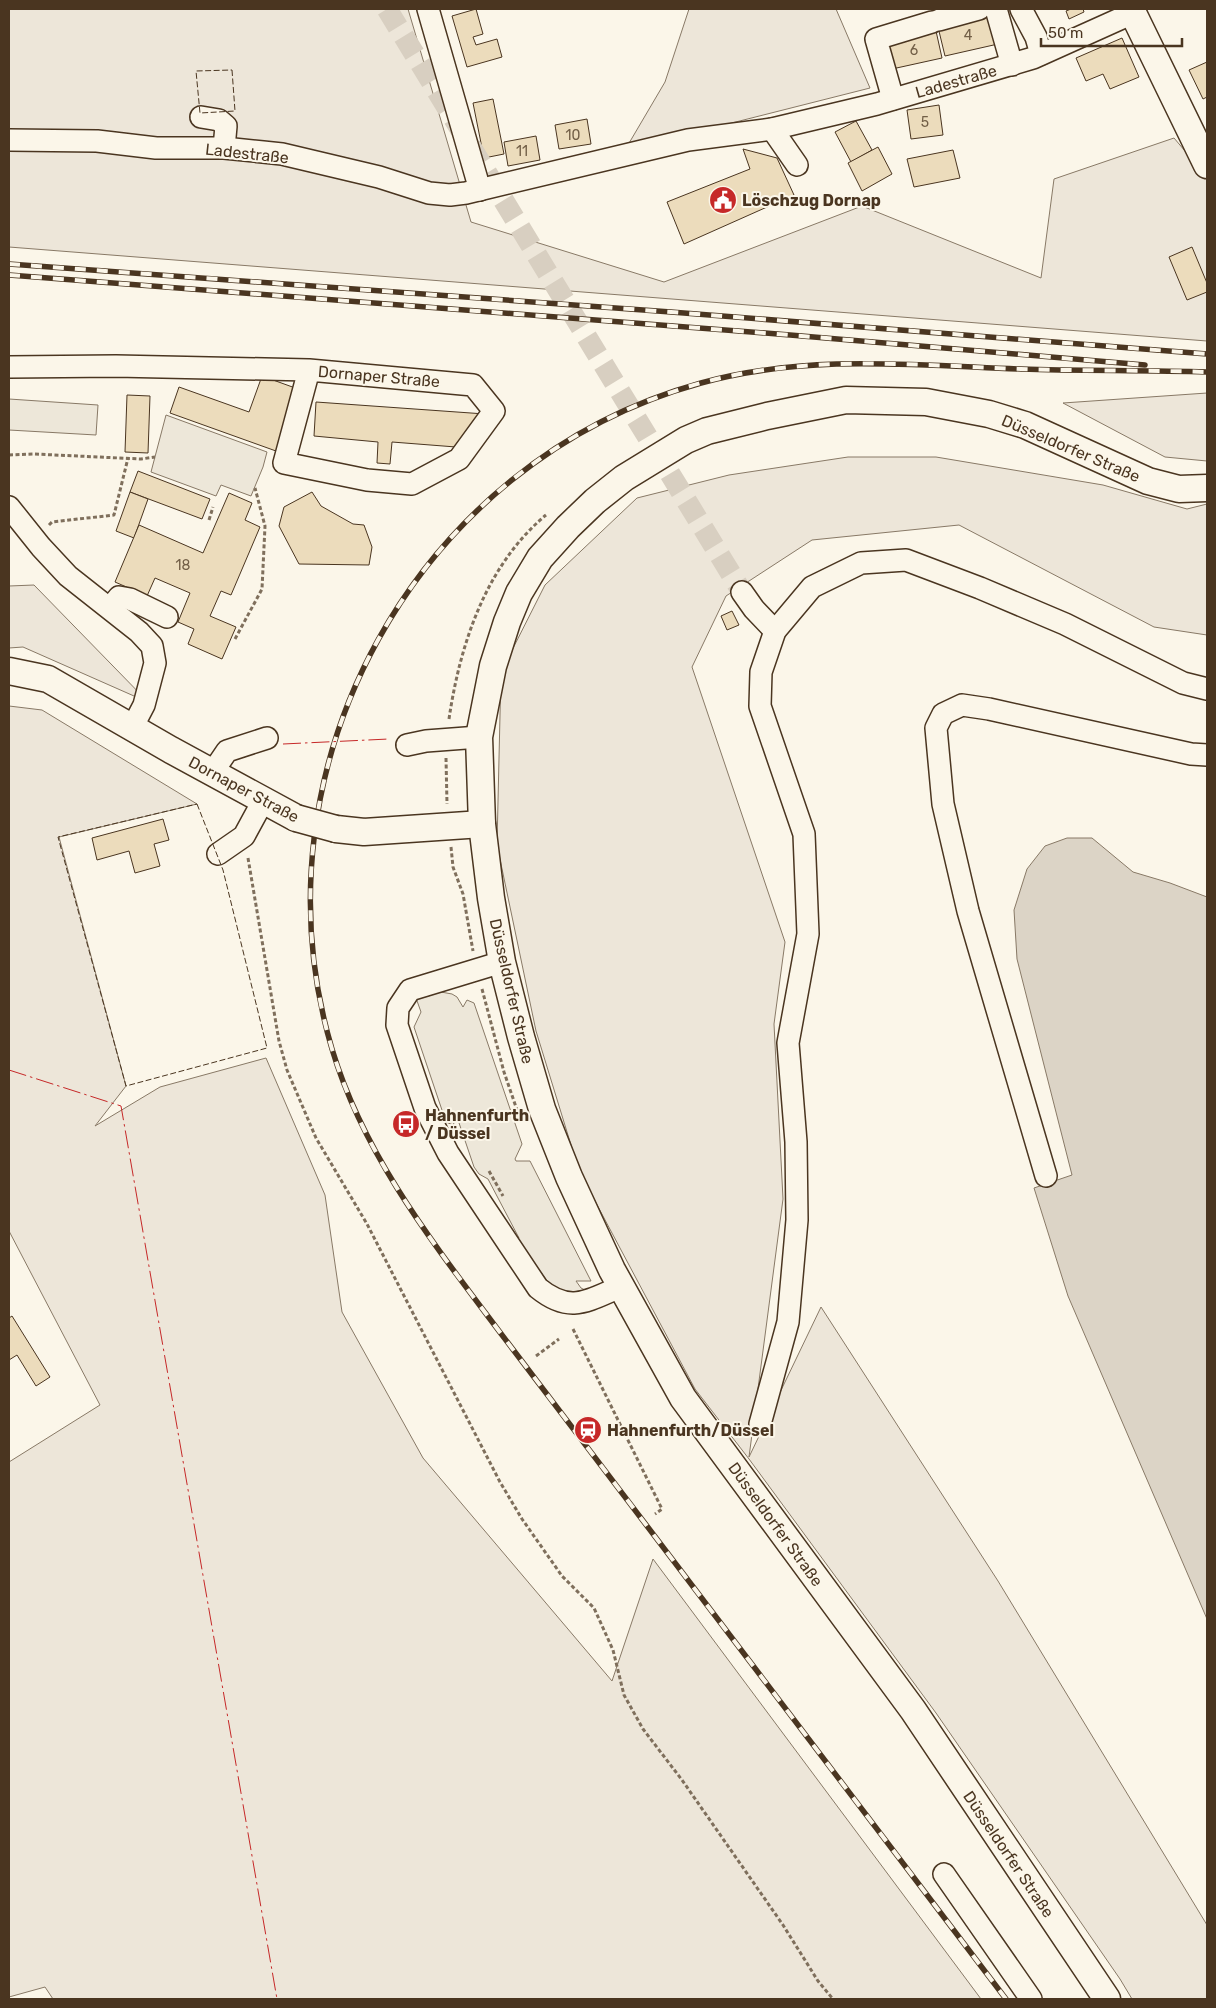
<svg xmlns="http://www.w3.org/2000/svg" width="1216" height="2008" font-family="Rubik,sans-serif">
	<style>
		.green { fill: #ede6d9; stroke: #887966 }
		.parking { fill: #ede7d9; stroke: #887966 }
		.water { fill: #dcd4c6; stroke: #887966 }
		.building { fill: #ecdcbc; stroke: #4a3520 }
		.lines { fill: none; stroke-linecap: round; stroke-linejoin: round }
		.minor-tunnel { stroke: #d8cfc1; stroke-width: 21; stroke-dasharray: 21 11; stroke-linecap: butt }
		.minor-casing { stroke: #4a3520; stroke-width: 24 }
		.major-casing { stroke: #4a3520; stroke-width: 29 }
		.path { stroke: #7f6f5c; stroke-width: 3; stroke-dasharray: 4 2.5; stroke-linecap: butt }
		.minor { stroke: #fbf6e9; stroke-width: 21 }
		.major { stroke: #fbf6e9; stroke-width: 26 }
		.rail-casing { stroke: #4a3520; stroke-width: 5.5 }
		.rail { stroke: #fbf6e9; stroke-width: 4; stroke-dasharray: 11; stroke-linecap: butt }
		.major-bridge-casing { stroke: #4a3520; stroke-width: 29; stroke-linecap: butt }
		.major-bridge { stroke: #fbf6e9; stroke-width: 26 }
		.fence { stroke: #4a3520; stroke-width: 1; stroke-dasharray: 6 2.5; stroke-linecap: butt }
		.power { stroke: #c62828; stroke-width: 1; stroke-dasharray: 18 4 2.5 4; stroke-linecap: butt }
		.labels { text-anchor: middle; stroke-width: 4; stroke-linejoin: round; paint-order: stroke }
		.number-label { font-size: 14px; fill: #725f47 }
		.street-label { font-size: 16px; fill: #4a3520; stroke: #fbf6e9 }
		.poi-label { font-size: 16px; font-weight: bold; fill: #4a3520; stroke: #fbf6e9; text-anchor: start }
	</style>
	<rect width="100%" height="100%" fill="#fbf6e9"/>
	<g class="green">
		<path d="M 9,9 L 408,9 L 471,222 L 664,282 L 862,206 L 1041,278 L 1054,179 L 1174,138 L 1207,177 L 1207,341 L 9,247 Z"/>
		<path d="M 689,9 L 836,9 L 870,88 L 625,150 L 665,82 Z"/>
		<path d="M 1207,393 L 1207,461 L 1165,457 L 1063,403 Z"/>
		<path d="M 848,457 L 936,457 L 1103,485 L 1187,509 L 1207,504 L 1207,635 L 1154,627 L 959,525 L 812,540 L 726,596 L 692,667 L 785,942 L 774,1024 L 783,1199 L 749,1457 L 821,1307 L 998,1581 L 1207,1925 L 1207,1999 L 1132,1999 L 1120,1979 L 936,1713 L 749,1459 L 695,1389 L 579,1171 L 536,1031 L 497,845 L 501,672 L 545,585 L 637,498 L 729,475 Z"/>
		<path d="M 34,585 L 151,705 L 134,696 L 23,647 L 9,648 L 9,586 Z"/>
		<path d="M 9,706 L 42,710 L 197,804 L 59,837 L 126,1086 L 95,1126 L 160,1087 L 266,1058 L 325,1195 L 342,1312 L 423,1458 L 612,1681 L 653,1559 L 981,1999 L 53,1999 L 45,1987 L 9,1997 L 9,1462 L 100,1405 L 9,1231 Z"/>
	</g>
	<g class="parking">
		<path d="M 9,399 L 98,405 L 96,435 L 9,430 Z"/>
		<path d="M 166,415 L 267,452 L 263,467 L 251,496 L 221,485 L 216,496 L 151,472 Z"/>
		<path d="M 441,992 L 452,994 L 457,997 L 463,1007 L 467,1000 L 474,1003 L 522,1144 L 515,1159 L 516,1161 L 530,1161 L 591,1281 L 576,1281 L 581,1288 L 585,1290 L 565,1293 L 550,1285 L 517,1239 L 519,1238 L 488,1179 L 479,1174 L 474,1167 L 457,1117 L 453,1125 L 446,1122 L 414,1027 L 421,1012 L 416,998 Z"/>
	</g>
	<path class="water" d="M 1067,838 L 1092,838 L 1133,872 L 1170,883 L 1207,897 L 1207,1619 L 1068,1296 L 1034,1188 L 1072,1175 L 1017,959 L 1014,910 L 1027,869 L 1045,846 Z"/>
	<g class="building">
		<path d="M 476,9 L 483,34 L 473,37 L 476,45 L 497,39 L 502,57 L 467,67 L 452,16 Z"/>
		<path d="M 1071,9 L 1083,9 L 1084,12 L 1069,19 L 1066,11 Z"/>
		<path d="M 991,14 L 998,44 L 945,56 L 938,27 Z"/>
		<path d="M 936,31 L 942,58 L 892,69 L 886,42 Z"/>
		<path d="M 1122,38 L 1139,77 L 1110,89 L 1103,74 L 1086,81 L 1076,58 Z"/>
		<path d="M 1207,62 L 1207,97 L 1203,99 L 1189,70 Z"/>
		<path d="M 493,99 L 504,154 L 484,158 L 473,103 Z"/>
		<path d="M 939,105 L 943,135 L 911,139 L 907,110 Z"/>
		<path d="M 587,119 L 591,144 L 559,149 L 555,125 Z"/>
		<path d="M 856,121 L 872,150 L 851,162 L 835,132 Z"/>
		<path d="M 536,136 L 540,160 L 508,166 L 504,142 Z"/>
		<path d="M 878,147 L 892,174 L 862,191 L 848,163 Z"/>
		<path d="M 743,149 L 777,158 L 794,195 L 684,244 L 667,202 L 750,169 Z"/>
		<path d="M 953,150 L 960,178 L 914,187 L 907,159 Z"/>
		<path d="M 1192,247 L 1207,283 L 1207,292 L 1187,300 L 1169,257 Z"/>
		<path d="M 262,376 L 298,389 L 276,451 L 170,413 L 179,387 L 249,412 Z"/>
		<path d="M 127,395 L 150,396 L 148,453 L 125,452 Z"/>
		<path d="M 316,402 L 485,414 L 456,447 L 392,442 L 390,464 L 377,463 L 378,442 L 314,436 Z"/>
		<path d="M 138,471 L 210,499 L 202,519 L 130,492 Z"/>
		<path d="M 130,492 L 148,499 L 134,538 L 116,531 Z"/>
		<path d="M 312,492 L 321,506 L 353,524 L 364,525 L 372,547 L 369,565 L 299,564 L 279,526 L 284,507 Z"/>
		<path d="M 229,493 L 252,503 L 245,520 L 260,527 L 231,595 L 221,591 L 210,616 L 236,627 L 222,659 L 188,644 L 194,629 L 178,622 L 190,593 L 155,578 L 147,596 L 115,582 L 139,525 L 203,553 Z"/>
		<path d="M 732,611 L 739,625 L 727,630 L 721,616 Z"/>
		<path d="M 163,819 L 169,840 L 154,844 L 160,866 L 135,873 L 129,851 L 97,860 L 92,838 Z"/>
		<path d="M 12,1316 L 50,1377 L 36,1386 L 17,1355 L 9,1360 L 9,1318 Z"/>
	</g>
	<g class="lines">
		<path class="minor-tunnel" d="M 387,9 L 742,592"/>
		<g class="minor-casing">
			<g id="minor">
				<path d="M 428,9 L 480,190"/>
				<path d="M 996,9 L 1012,65"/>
				<path d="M 1021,9 L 1036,37 L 1041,54"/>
				<path d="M 939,20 L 979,9"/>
				<path d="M 893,99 L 876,39 L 932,22"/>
				<path d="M 201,117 L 219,120 L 226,126 L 224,148"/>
				<path d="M 772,129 L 797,165"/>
				<path d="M 9,140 L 97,141 L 156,148 L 224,148 L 263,152 L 282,154 L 379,177 L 429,193 L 450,195 L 466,193 L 688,140 L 772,129 L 877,104 L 1033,58 L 1133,13"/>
				<path d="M 9,367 L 116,366 L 309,370 L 473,385 L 494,411 L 459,459 L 412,484 L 367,480 L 284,463 L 309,370"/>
				<path d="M 9,507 L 41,547 L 68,576 L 139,632 L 152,646 L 155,663 L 144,705 L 132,728"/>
				<path d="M 742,592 L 754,609 L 775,631"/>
				<path d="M 110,608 L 119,597 L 130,599 L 167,617"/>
				<path d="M 407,745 L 426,741 L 479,737"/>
				<path d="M 212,773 L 227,751 L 267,738"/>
				<path d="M 218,854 L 244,836 L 263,801"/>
				<path d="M 502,962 L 410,990 L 398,1008 L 397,1025 L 425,1108 L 448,1153 L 538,1288 C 570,1314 587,1301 620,1287"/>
				<path d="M 1046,1176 L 968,911 L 943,804 L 936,728 L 943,714 L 962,705 L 989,709 L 1191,754 L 1207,755"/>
				<path d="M 760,1424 L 788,1322 L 797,1220 L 796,1142 L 788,1043 L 808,934 L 804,834 L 760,706 L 761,672 L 775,631 L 812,587 L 861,563 L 906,560 L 980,588 L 1065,624 L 1183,683 L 1207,689"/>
				<path d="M 944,1874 L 1031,1999"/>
			</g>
		</g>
		<g class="major-casing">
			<g id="major">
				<path d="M 1131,9 L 1207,165"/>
				<path d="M 9,671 L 48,679 L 171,750 L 296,818"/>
				<path d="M 336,829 L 364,832 L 482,824"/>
				<path d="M 1107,1999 L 913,1710 L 683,1398 L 612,1270 L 569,1177 L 542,1109 L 521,1037 L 502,962 L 491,898 L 482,824 L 479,737 L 493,666 L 507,622 L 519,593 L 540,558 L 568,527 L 595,501 L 624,478 L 686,440 L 707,431 L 767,416 L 846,400 L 926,402 L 989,414 L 1025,425 L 1148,481 L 1179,489 L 1207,488"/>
			</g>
		</g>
		<g class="path">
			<path d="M 9,455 L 34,454 L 141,459 L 155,457"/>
			<path d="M 209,520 L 213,507"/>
			<path d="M 49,525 L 52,522 L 114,515 L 128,458"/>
			<path d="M 235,639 L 262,589 L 265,526 L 255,488"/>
			<path d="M 449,719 C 460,644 486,565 546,515"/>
			<path d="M 446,758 L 447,804"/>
			<path d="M 451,847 L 453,867 L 463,894 L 473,951"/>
			<path d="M 248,858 L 279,1041 L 287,1070 L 316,1138 L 367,1224 L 500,1482 L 522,1519 L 562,1576 L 594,1608 L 613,1650 L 624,1695 L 643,1729 L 682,1780 L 783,1925 L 818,1981 L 833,1999"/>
			<path d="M 482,989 L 504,1072 L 517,1110"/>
			<path d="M 489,1171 L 503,1196"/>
			<path d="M 573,1329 L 662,1509 L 655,1514"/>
			<path d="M 536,1356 L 559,1339"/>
		</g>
		<use href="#minor" class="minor"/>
		<use href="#major" class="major"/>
		<g class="rail-casing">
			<g id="rail">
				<path d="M 9,264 L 671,312 L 1207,354"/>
				<path d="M 9,275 L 790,335 L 1145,365"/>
				<path d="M 1006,1999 L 499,1331 C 433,1243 364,1156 332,1049 C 248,766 417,461 701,383 C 806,354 914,365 1021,369 C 1083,371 1145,370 1207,372"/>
			</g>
		</g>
		<use href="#rail" class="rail"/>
		<g class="major-bridge-casing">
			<path id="major-bridge" d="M 296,818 L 336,829"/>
		</g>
		<use href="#major-bridge" class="major-bridge"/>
		<g class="fence">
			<path d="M 232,70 L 235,111 L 200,113 L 196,71 Z"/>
			<path d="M 197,804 L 223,870 L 267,1048 L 126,1086 L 58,837 Z"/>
		</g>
		<g class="power">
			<path d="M 283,744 L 389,739"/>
			<path d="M 9,1070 L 121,1106 L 277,1999"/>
		</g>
	</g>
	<defs>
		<g id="civic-disc" transform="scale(1.4375)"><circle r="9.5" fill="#c62828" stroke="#fbf6e9"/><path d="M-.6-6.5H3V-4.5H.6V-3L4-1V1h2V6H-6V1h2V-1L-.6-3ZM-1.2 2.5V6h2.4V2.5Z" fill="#fff"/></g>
		<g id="bus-disc" transform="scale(1.4375)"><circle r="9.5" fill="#c62828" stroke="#fbf6e9"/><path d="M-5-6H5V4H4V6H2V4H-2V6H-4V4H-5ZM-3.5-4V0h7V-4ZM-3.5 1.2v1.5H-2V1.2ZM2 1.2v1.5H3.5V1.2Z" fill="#fff"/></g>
		<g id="station-disc" transform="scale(1.4375)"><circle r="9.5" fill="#c62828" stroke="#fbf6e9"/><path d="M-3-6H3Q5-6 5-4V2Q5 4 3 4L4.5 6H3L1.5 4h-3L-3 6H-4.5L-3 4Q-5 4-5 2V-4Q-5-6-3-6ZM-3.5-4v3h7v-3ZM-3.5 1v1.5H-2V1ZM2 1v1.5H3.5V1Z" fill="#fff"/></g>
	</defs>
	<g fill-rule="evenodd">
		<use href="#civic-disc" x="723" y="200"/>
		<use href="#bus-disc" x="406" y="1124"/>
		<use href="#station-disc" x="588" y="1430"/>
	</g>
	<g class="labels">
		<g class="number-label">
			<text x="968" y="40">4</text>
			<text x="914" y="55">6</text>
			<text x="925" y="127">5</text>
			<text x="573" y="140">10</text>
			<text x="522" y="156">11</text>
			<text x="183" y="570">18</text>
		</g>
		<g class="street-label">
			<text transform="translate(956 81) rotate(-16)" y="6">Ladestraße</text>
			<text transform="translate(247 153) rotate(6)" y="6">Ladestraße</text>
			<text transform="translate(379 376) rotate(5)" y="6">Dornaper Straße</text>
			<text transform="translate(1071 448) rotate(23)" y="6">Düsseldorfer Straße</text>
			<text transform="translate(244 789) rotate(28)" y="6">Dornaper Straße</text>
			<text transform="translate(512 991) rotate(77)" y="6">Düsseldorfer Straße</text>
			<text transform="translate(776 1524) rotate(54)" y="6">Düsseldorfer Straße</text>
			<text transform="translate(1009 1854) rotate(56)" y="6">Düsseldorfer Straße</text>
		</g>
		<g class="poi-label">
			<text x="742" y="206">Löschzug Dornap</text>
			<text x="425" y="1121">Hahnenfurth<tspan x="425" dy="18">/ Düssel</tspan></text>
			<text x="607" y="1436">Hahnenfurth/Düssel</text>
		</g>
	</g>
	<rect width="1216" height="2008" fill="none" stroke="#4a3520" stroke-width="20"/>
	<path d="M1041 38v8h141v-8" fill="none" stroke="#4a3520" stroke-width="2.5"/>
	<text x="1048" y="38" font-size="15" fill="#4a3520" stroke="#fbf6e9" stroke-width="4" paint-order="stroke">50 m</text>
</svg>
